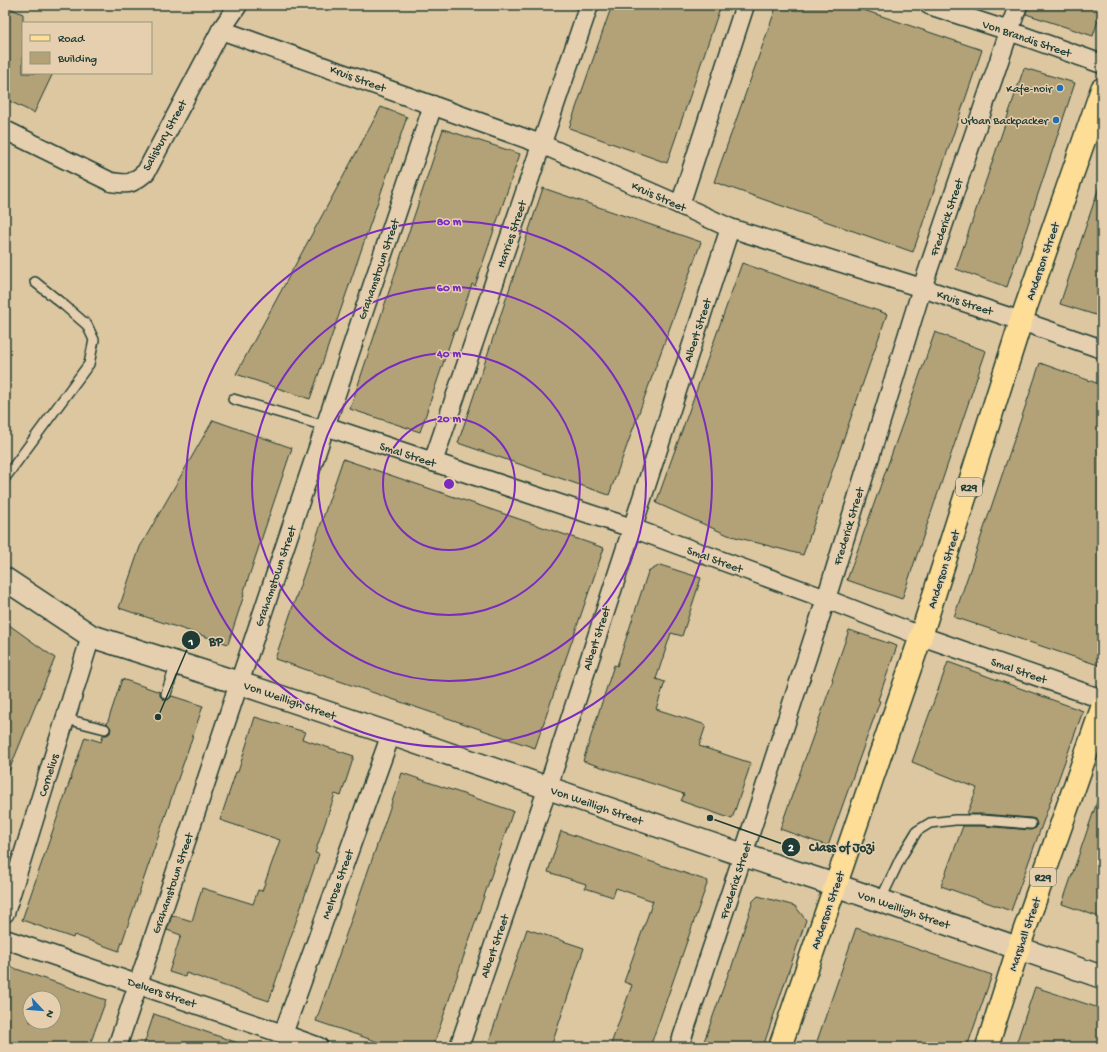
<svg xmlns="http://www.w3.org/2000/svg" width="1107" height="1052" font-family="'Gochi Hand',sans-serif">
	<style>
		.building { fill: #b3a278; stroke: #1f3d34; fill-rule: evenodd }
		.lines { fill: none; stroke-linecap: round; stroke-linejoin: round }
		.lane-casing { stroke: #1f3d34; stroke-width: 12 }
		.street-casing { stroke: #1f3d34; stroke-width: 21 }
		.secondary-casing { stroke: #1f3d34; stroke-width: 25 }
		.primary-casing { stroke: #1f3d34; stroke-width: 25 }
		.lane { stroke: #e5cfae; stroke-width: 9 }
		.street { stroke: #e5cfae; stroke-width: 18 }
		.secondary { stroke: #e5cfae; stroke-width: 22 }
		.primary { stroke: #fedd96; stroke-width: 22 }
		.ring { fill: none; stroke: #7b2cbf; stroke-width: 2 }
		.poi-dot { fill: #1f6fb2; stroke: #e5cfae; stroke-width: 1.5 }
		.labels { text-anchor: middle; stroke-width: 3; stroke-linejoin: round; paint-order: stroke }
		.shield { fill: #e5cfae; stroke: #5a6959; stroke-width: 1 }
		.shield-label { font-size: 11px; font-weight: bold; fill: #1f3d34 }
		.street-label { font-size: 12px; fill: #1f3d34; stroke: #e5cfae }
		.poi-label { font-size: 12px; fill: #1f3d34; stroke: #e5cfae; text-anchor: end }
		.centre { fill: #7b2cbf; stroke: #e5cfae; stroke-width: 2 }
		.ring-label { font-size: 12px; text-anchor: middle; font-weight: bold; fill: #7b2cbf; stroke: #e5cfae; stroke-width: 3; stroke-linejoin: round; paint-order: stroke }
		.leader { fill: none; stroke: #1f3d34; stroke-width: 1.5 }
		.callout-dot { fill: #1f3d34; stroke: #e5cfae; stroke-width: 1.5 }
		.mark-label { font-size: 12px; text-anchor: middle; font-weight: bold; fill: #fff }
		.callout-label { font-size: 13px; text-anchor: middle; font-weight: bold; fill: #1f3d34; stroke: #e5cfae; stroke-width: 3; stroke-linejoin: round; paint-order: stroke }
	</style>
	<rect width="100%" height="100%" fill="#ddc7a1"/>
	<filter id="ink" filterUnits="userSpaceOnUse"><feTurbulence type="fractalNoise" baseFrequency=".025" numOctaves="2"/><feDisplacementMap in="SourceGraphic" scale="8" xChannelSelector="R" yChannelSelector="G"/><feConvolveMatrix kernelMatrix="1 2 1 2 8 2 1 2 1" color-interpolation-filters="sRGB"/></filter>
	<g filter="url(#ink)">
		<g class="building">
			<path d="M 612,5 L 721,5 L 667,163 L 569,128 Z"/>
			<path d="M 777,5 L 849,5 L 982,50 L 913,252 L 714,182 Z"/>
			<path d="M 1028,5 L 1102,5 L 1102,8 L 1093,36 L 1026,14 Z"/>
			<path d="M 5,6 L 23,14 L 23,73 L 53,73 L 34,113 L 5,99 Z"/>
			<path d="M 1024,68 L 1075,83 L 1007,287 L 956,269 Z"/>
			<path d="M 381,107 L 407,117 L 310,399 L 236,374 Z"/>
			<path d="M 443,129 L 520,154 L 475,286 L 472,284 L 456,331 L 454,331 L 420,432 L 350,409 Z"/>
			<path d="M 1099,187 L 1102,188 L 1102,317 L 1060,304 Z"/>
			<path d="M 543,188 L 701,242 L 609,495 L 458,443 Z"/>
			<path d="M 742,263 L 887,314 L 803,555 L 728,535 L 656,503 Z"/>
			<path d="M 935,332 L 986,351 L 902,599 L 847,580 Z"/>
			<path d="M 1040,363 L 1102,385 L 1102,655 L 1098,665 L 954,617 Z"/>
			<path d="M 213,420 L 292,448 L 243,594 L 244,595 L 228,644 L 119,608 L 140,547 Z"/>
			<path d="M 343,459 L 604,548 L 535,748 L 275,659 Z"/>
			<path d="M 660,565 L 701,578 L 682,636 L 671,633 L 656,679 L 665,682 L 656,709 L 706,725 L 699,746 L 751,763 L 732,819 L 681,801 L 684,794 L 583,761 L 614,665 L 617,666 L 648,572 Z"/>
			<path d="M 5,622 L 55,658 L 6,778 L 5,777 Z"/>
			<path d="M 849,630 L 897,646 L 878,700 L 880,701 L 828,846 L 780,829 L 833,680 L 832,679 Z"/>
			<path d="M 948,662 L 1083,711 L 1011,911 L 941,886 L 963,826 L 982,826 L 1031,830 L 1036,828 L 1037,824 L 1035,819 L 1031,818 L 982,814 L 967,814 L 977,788 L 912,762 Z"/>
			<path d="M 122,679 L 160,692 L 160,696 L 164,700 L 168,700 L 172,696 L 203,706 L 119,951 L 74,935 L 73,938 L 22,920 L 85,737 L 101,742 L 103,735 L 107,735 L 110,733 L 111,728 L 107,724 Z"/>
			<path d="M 255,717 L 305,732 L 302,739 L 354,756 L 341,796 L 335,794 L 315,853 L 319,854 L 269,1001 L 186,973 L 185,977 L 169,972 L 181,935 L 167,930 L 172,915 L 192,921 L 202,888 L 253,904 L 258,890 L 262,891 L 280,840 L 220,820 L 236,772 L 238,772 Z"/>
			<path d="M 402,773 L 513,811 L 433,1047 L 393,1047 L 316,1021 Z"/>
			<path d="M 1099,796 L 1102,796 L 1102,918 L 1062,904 Z"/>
			<path d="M 561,831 L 708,881 L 650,1047 L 610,1047 L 632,985 L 624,982 L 653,901 L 616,888 L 613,897 L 585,888 L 586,884 L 548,872 Z"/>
			<path d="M 758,896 L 795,906 L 806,920 L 763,1047 L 702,1047 L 730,969 L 731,969 L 753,901 Z"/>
			<path d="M 856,928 L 992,975 L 967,1047 L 815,1047 Z"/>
			<path d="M 527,929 L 584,948 L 551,1047 L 487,1047 Z"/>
			<path d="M 5,965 L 106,1000 L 89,1047 L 5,1047 ZM 30,998 L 54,998 L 54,1022 L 30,1022 Z"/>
			<path d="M 1035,987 L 1102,1009 L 1102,1047 L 1015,1047 Z"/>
			<path d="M 154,1014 L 241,1044 L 241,1047 L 143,1047 Z"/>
		</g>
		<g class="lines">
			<g class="lane-casing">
				<g id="lane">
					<path d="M 233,399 L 325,426"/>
					<path d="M 5,478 L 89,364 L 94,340 L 87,325 L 65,306 L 35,282"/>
					<path d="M 166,694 L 176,663"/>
					<path d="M 66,719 L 105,729"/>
					<path d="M 880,901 L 901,857 L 917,831 L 930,823 L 955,820 L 982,820 L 1031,824"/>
				</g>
			</g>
			<g class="street-casing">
				<g id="street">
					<path d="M 929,5 L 1009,31 L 1102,64"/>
					<path d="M 221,30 L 541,144 L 680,205 L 730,228 L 922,288 L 1021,321 L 1102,349"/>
					<path d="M 5,130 L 111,182 C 131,185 131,184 146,172 L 221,30 L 238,5"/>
					<path d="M 680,205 L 745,5"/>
					<path d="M 325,426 L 632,528 L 826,599 L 921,636 L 1102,699"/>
					<path d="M 433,462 L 589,5"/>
					<path d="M 5,913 L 91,636"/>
					<path d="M 5,939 L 283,1034 L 319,1047"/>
					<path d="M 283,1034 L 391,734"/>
					<path d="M 117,1047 L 433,105"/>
					<path d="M 459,1047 L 548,787 L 730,228"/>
					<path d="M 679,1047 L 743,855 L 826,599 L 922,288 L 1018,5"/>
				</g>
			</g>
			<g class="secondary-casing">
				<path id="secondary" d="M 5,579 L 91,636 L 239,683 L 391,734 L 743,855 L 835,885 L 1102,977"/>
			</g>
			<g class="primary-casing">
				<g id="primary">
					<path d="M 780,1047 L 921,636 L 1021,321 L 1102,89"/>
					<path d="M 987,1047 L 1018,949 L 1102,708"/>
				</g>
			</g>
			<use href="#lane" class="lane"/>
			<use href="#street" class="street"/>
			<use href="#secondary" class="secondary"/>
			<use href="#primary" class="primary"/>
		</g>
	</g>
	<g class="ring">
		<circle cx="449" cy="484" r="66"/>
		<circle cx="449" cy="484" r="131"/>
		<circle cx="449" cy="484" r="197"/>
		<circle cx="449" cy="484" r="263"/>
	</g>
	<g class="poi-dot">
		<circle cx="1060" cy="88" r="4"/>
		<circle cx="1056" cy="120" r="4"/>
	</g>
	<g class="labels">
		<g class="shield">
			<rect x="956" y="478" width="26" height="18" rx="3"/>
			<rect x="1030" y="868" width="26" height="18" rx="3"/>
		</g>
		<g class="shield-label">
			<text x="969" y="491">R29</text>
			<text x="1043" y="881">R29</text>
		</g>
		<g class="street-label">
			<text transform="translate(1027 38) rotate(19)" y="4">Von Brandis Street</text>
			<text transform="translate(358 78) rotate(20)" y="4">Kruis Street</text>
			<text transform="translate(164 135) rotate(-61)" y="4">Salisbury Street</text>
			<text transform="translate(659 196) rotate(24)" y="4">Kruis Street</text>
			<text transform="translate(946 217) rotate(-71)" y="4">Frederick Street</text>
			<text transform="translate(511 234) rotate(-71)" y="4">Harries Street</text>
			<text transform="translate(1042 261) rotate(-71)" y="4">Anderson Street</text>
			<text transform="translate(378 269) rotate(-71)" y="4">Grahamstown Street</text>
			<text transform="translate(965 302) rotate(18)" y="4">Kruis Street</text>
			<text transform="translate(697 330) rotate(-72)" y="4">Albert Street</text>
			<text transform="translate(408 454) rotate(18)" y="4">Smal Street</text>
			<text transform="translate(848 526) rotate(-73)" y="4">Frederick Street</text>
			<text transform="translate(715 559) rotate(20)" y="4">Smal Street</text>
			<text transform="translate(943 569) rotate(-72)" y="4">Anderson Street</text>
			<text transform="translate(275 576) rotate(-71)" y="4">Grahamstown Street</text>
			<text transform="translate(596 638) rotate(-72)" y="4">Albert Street</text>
			<text transform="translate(1019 670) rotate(19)" y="4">Smal Street</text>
			<text transform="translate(290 700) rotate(19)" y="4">Von Weilligh Street</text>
			<text transform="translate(48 775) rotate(-73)" y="4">Cornelius</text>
			<text transform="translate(597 805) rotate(19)" y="4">Von Weilligh Street</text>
			<text transform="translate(735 880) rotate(-72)" y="4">Frederick Street</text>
			<text transform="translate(172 883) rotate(-71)" y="4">Grahamstown Street</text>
			<text transform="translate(337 884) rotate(-70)" y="4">Melrose Street</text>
			<text transform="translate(904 909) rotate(19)" y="4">Von Weilligh Street</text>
			<text transform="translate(827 910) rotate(-71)" y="4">Anderson Street</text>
			<text transform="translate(1024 934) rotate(-71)" y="4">Marshall Street</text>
			<text transform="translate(494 946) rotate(-71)" y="4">Albert Street</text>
			<text transform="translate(162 992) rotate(19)" y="4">Delvers Street</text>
		</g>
		<g class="poi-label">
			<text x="1052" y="92">Kafe-noir</text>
			<text x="1048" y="124">Urban Backpacker</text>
		</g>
	</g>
	<circle cx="449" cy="484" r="6" class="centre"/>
	<g class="ring-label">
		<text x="449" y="225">80 m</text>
		<text x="449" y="291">60 m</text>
		<text x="449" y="357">40 m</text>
		<text x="449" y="422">20 m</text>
	</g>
	<path class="leader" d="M158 717L191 640M710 818L791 847"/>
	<g class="callout-dot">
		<circle cx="158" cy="717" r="4"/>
		<circle cx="710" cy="818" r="4"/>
		<circle cx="191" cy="640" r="10"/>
		<circle cx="791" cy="847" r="10"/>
	</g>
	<g class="mark-label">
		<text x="191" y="645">1</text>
		<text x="791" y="851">2</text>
	</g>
	<g class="callout-label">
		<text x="216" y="645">BP</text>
		<text x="842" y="851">Class of Jozi</text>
	</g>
	<rect width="1107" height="1052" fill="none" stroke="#e5cfae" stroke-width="20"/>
	<rect x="10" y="10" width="1087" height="1032" fill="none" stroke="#1f3d34" stroke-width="1.5" filter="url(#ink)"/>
	<rect x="22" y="22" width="130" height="52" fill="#e5cfae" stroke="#96957d"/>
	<rect x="30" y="35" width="20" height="6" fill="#fedd96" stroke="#96957d"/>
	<text x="58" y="42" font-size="12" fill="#1f3d34">Road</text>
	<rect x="30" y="52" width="20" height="12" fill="#b3a278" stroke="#96957d"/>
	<text x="58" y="62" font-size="12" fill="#1f3d34">Building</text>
	<g transform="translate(42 1010) rotate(116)"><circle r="19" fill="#e5cfae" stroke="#96957d"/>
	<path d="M0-3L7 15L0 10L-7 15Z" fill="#1f6fb2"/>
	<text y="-6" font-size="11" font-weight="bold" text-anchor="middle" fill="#1f3d34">N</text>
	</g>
</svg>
